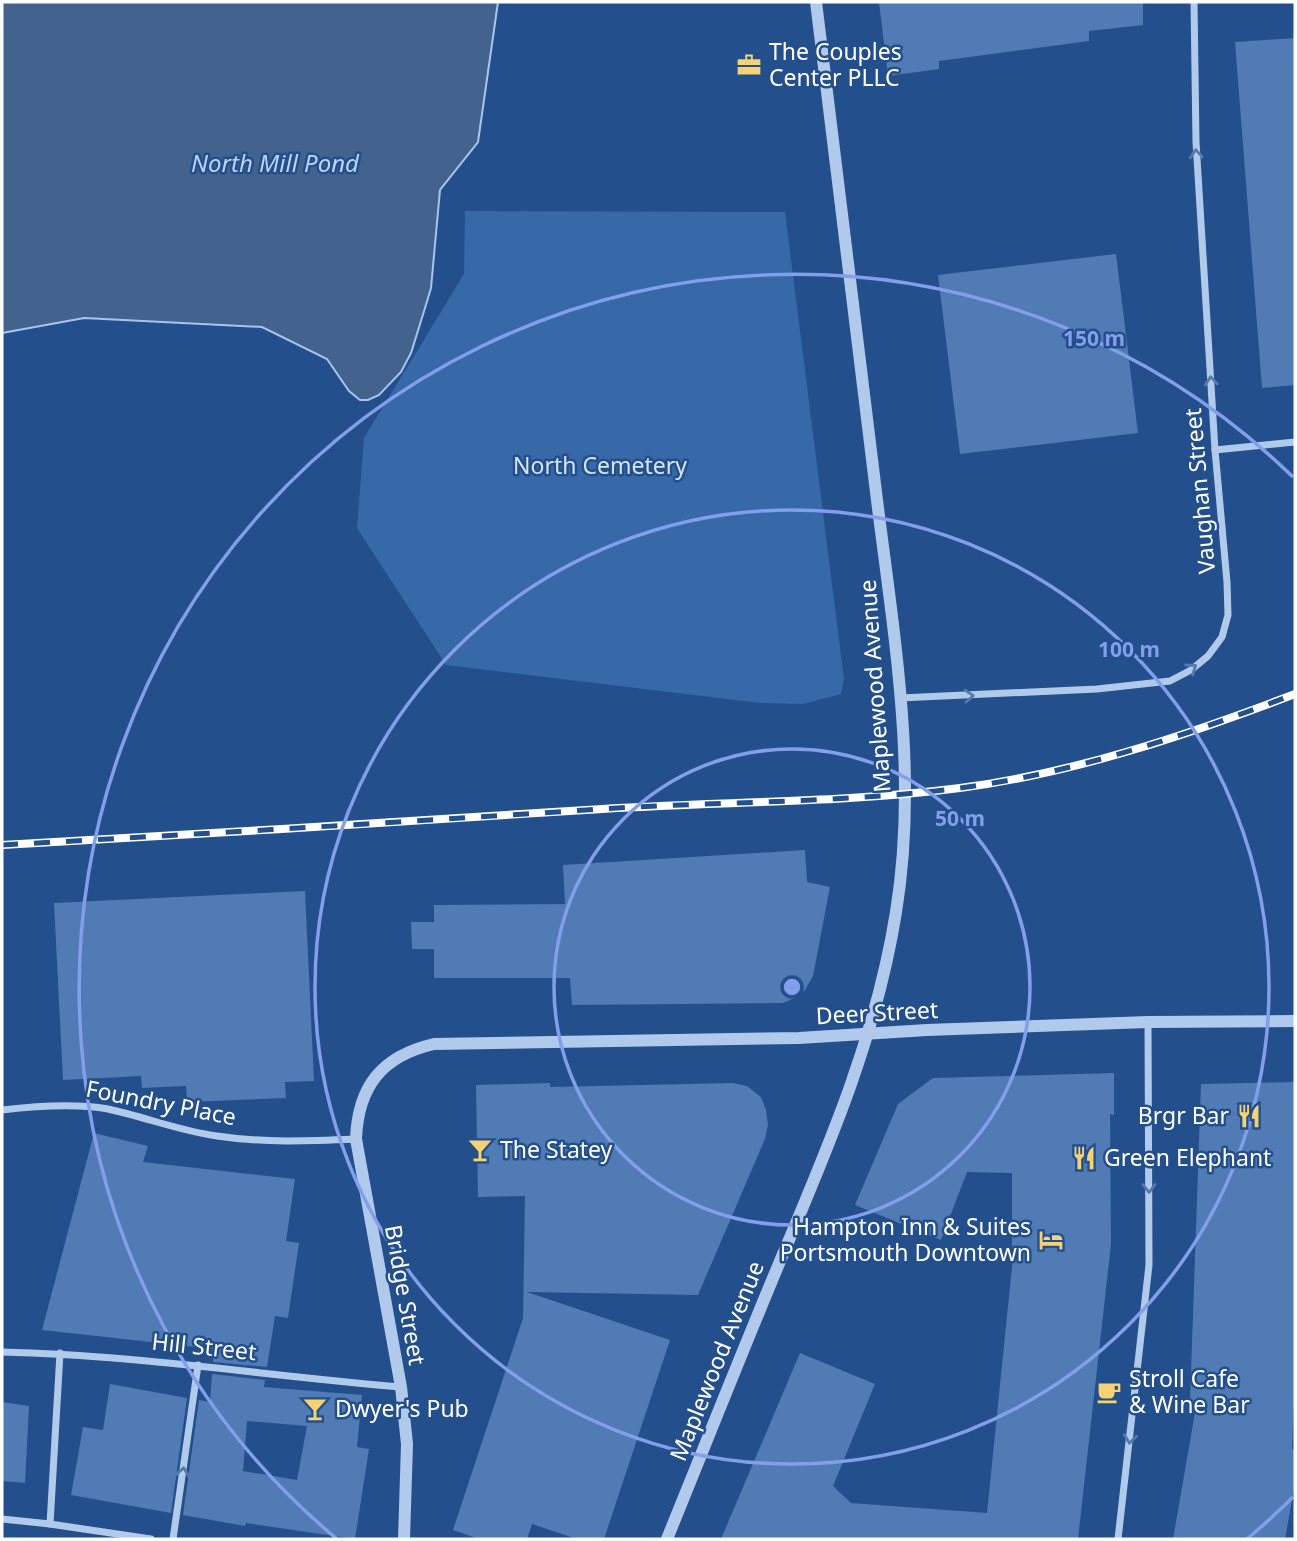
<svg xmlns="http://www.w3.org/2000/svg" width="1297" height="1541" font-family="'Noto Sans',sans-serif">
	<style>
		.green { fill: #3769a9 }
		.water { fill: #43638e; stroke: #a5c5ec; stroke-width: 2 }
		.building { fill: #507bb5; fill-rule: evenodd }
		.lines { fill: none; stroke-linecap: round; stroke-linejoin: round }
		.minor { stroke: #b1caeb; stroke-width: 7 }
		.tertiary { stroke: #b1caeb; stroke-width: 12 }
		.rail-casing { stroke: #fff; stroke-width: 8 }
		.rail { stroke: #234f8c; stroke-width: 5; stroke-dasharray: 16; stroke-linecap: butt }
		.oneway { stroke: #557aad }
		.ring { fill: none; stroke: #839eea; stroke-width: 3.5 }
		.labels { text-anchor: middle; stroke-width: 5; stroke-linejoin: round; paint-order: stroke }
		.poi-label { font-size: 23px; fill: #fff; stroke: #234f8c; text-anchor: start }
		.park-label { font-size: 23px; fill: #d5e5f8; stroke: #234f8c }
		.street-label { font-size: 23px; fill: #fff; stroke: #234f8c }
		.water-label { font-size: 24px; font-style: italic; fill: #bdd4f2; stroke: #234f8c }
		.centre { fill: #839eea; stroke: #234f8c; stroke-width: 3.5 }
		.ring-label { font-size: 21px; text-anchor: middle; font-weight: bold; fill: #839eea; stroke: #234f8c; stroke-width: 5; stroke-linejoin: round; paint-order: stroke }
	</style>
	<rect width="100%" height="100%" fill="#234f8c"/>
	<path class="green" d="M 465,211 L 785,212 L 844,679 L 841,694 L 803,704 L 760,703 L 446,665 L 357,528 L 364,438 L 464,274 Z"/>
	<path class="water" d="M 2,2 L 498,2 L 478,142 L 440,190 L 431,288 L 425,308 L 411,353 L 401,372 L 379,395 L 368,400 L 360,400 L 349,391 L 327,359 L 262,327 L 84,318 L 2,333 Z"/>
	<g class="building">
		<path d="M 879,2 L 1143,2 L 1143,25 L 1089,31 L 1089,41 L 939,61 L 939,69 L 888,76 Z"/>
		<path d="M 1295,38 L 1295,385 L 1262,388 L 1235,42 Z"/>
		<path d="M 1116,254 L 1138,433 L 960,454 L 938,275 Z"/>
		<path d="M 805,850 L 807,882 L 830,887 L 813,976 L 805,990 L 795,998 L 783,1003 L 572,1005 L 570,978 L 434,978 L 434,949 L 412,949 L 411,922 L 434,922 L 434,905 L 565,904 L 563,865 Z"/>
		<path d="M 305,891 L 314,1081 L 285,1082 L 286,1098 L 187,1102 L 186,1086 L 142,1088 L 141,1076 L 63,1080 L 54,903 Z"/>
		<path d="M 1114,1073 L 1114,1115 L 1110,1114 L 1111,1244 L 1078,1539 L 721,1539 L 800,1353 L 875,1384 L 833,1486 L 851,1503 L 987,1513 L 1012,1267 L 1012,1173 L 967,1172 L 941,1240 L 855,1205 L 898,1104 L 933,1078 Z"/>
		<path d="M 1295,1082 L 1295,1374 L 1292,1449 L 1295,1449 L 1295,1484 L 1285,1539 L 1173,1539 L 1197,1401 L 1190,1401 L 1201,1084 Z"/>
		<path d="M 550,1083 L 550,1087 L 733,1083 L 747,1086 L 761,1097 L 766,1110 L 768,1125 L 765,1139 L 698,1295 L 527,1292 L 670,1340 L 604,1539 L 577,1539 L 532,1524 L 527,1539 L 479,1539 L 453,1530 L 523,1318 L 525,1196 L 478,1197 L 476,1085 Z"/>
		<path d="M 94,1133 L 148,1146 L 143,1162 L 295,1179 L 286,1241 L 299,1243 L 288,1318 L 275,1316 L 267,1367 L 213,1362 L 214,1349 L 42,1330 Z"/>
		<path d="M 212,1374 L 265,1380 L 264,1387 L 362,1395 L 357,1447 L 369,1449 L 355,1539 L 246,1523 L 245,1526 L 183,1515 L 199,1400 L 210,1402 ZM 247,1421 L 307,1426 L 297,1480 L 243,1471 Z"/>
		<path d="M 110,1384 L 187,1398 L 171,1513 L 71,1495 L 83,1427 L 103,1430 Z"/>
		<path d="M 2,1402 L 29,1406 L 25,1483 L 2,1481 Z"/>
	</g>
	<g class="lines">
		<g class="minor">
			<path d="M 1215,450 L 1295,442"/>
			<path d="M 900,698 L 1097,689 L 1170,681 L 1191,670 L 1208,656 L 1222,637 L 1228,615 L 1227,582 L 1215,450 L 1196,142 L 1194,2"/>
			<path d="M 2,1110 C 36,1106 74,1103 108,1109 C 145,1117 180,1131 217,1136 C 263,1143 310,1141 356,1139"/>
			<path d="M 2,1352 C 136,1355 268,1376 401,1387"/>
			<path d="M 2,1519 L 50,1524 L 151,1539"/>
			<path d="M 50,1524 L 60,1353"/>
			<path d="M 173,1539 L 198,1365"/>
			<path d="M 1118,1539 L 1149,1265 L 1148,1022"/>
		</g>
		<g class="tertiary">
			<path d="M 404,1539 L 407,1444 L 401,1387 L 356,1139 C 358,1086 382,1056 434,1044 L 799,1038 L 927,1030 L 1148,1022 L 1295,1021"/>
			<path d="M 667,1539 C 704,1448 740,1357 778,1266 C 827,1150 876,1038 896,912 C 919,772 893,631 876,492 C 856,329 836,165 816,2"/>
		</g>
		<g class="rail-casing">
			<path id="rail" d="M 2,845 C 197,834 391,823 586,810 C 711,801 836,804 960,788 C 1075,773 1187,735 1295,694"/>
		</g>
		<use href="#rail" class="rail"/>
	</g>
	<defs><path id="oneway-chevron" d="M-2-3.5L2.5 0L-2 3.5" fill="none" stroke-width="1.6" stroke-linecap="round" stroke-linejoin="round" transform="scale(1.75)"/></defs>
	<g class="oneway">
		<use href="#oneway-chevron" transform="translate(1196 154) rotate(-94)"/>
		<use href="#oneway-chevron" transform="translate(1211 381) rotate(-94)"/>
		<use href="#oneway-chevron" transform="translate(1192 668) rotate(-35)"/>
		<use href="#oneway-chevron" transform="translate(969 696) rotate(-3)"/>
		<use href="#oneway-chevron" transform="translate(1149 1188) rotate(90)"/>
		<use href="#oneway-chevron" transform="translate(1130 1439) rotate(97)"/>
		<use href="#oneway-chevron" transform="translate(183 1472) rotate(-82)"/>
	</g>
	<g class="ring">
		<circle cx="792" cy="987" r="238"/>
		<circle cx="792" cy="987" r="477"/>
		<path d="M1293 1497A715 715 0 0 1 1247 1539M337 1539A715 715 0 1 1 1293 477"/>
	</g>
	<defs>
		<g id="office-bare" transform="scale(1.89)"><path d="M-6-3h4V-5.5h4V-3h4V5H-6ZM-1-4.5V-3h2v-1.5ZM-6 0V1H6V0Z" fill="#f6d273" stroke="#234f8c" stroke-width="2.5" paint-order="stroke"/></g>
		<g id="restaurant-bare" transform="scale(1.89)"><path d="M-5-6h1v4h1v-4h1v4h1v-4h1v5L-1.5 .5V6h-2V.5L-5-1ZM5-6V6H3V1.5H1.5Q1.5-4 5-6Z" fill="#f6d273" stroke="#234f8c" stroke-width="2.5" paint-order="stroke"/></g>
		<g id="bar-bare" transform="scale(1.89)"><path d="M-6-5H6L.8 .8V4.5H3.5V6h-7V4.5H-.8V.8Z" fill="#f6d273" stroke="#234f8c" stroke-width="2.5" paint-order="stroke"/></g>
		<g id="hotel-bare" transform="scale(1.89)"><path d="M-6-4.5h1.5V1H6V5H4.5V3h-9V5H-6ZM-4 0a1.8 1.8 0 1 1 3.6 0ZM.5 0V-2.5h3Q6-2.5 6 0Z" fill="#f6d273" stroke="#234f8c" stroke-width="2.5" paint-order="stroke"/></g>
		<g id="cafe-bare" transform="scale(1.89)"><path d="M-5.5-4.5H6V0H3Q3 3.5 0 3.5H-2.5Q-5.5 3.5-5.5 0ZM3-3.2v2h1.7v-2ZM-6 4.5H4V6H-6Z" fill="#f6d273" stroke="#234f8c" stroke-width="2.5" paint-order="stroke"/></g>
	</defs>
	<g fill-rule="evenodd">
		<use href="#office-bare" x="749" y="65"/>
		<use href="#restaurant-bare" x="1249" y="1116"/>
		<use href="#bar-bare" x="480" y="1150"/>
		<use href="#restaurant-bare" x="1084" y="1158"/>
		<use href="#hotel-bare" x="1051" y="1240"/>
		<use href="#cafe-bare" x="1109" y="1392"/>
		<use href="#bar-bare" x="315" y="1409"/>
	</g>
	<g class="labels">
		<g class="poi-label">
			<text x="769" y="60">The Couples<tspan x="769" dy="26">Center PLLC</tspan></text>
			<text x="1229" y="1124" text-anchor="end">Brgr Bar</text>
			<text x="500" y="1158">The Statey</text>
			<text x="1104" y="1166">Green Elephant</text>
			<text x="1031" y="1235" text-anchor="end">Hampton Inn &amp; Suites<tspan x="1031" dy="26">Portsmouth Downtown</tspan></text>
			<text x="1129" y="1387">Stroll Cafe<tspan x="1129" dy="26">&amp; Wine Bar</tspan></text>
			<text x="335" y="1417">Dwyer's Pub</text>
		</g>
		<g class="park-label">
			<text x="600" y="474">North Cemetery</text>
		</g>
		<g class="street-label">
			<text transform="translate(1200 491) rotate(-95)" y="8">Vaughan Street</text>
			<text transform="translate(875 686) rotate(-94)" y="8">Maplewood Avenue</text>
			<text transform="translate(877 1013) rotate(-3)" y="8">Deer Street</text>
			<text transform="translate(161 1103) rotate(11)" y="8">Foundry Place</text>
			<text transform="translate(405 1295) rotate(80)" y="8">Bridge Street</text>
			<text transform="translate(204 1347) rotate(6)" y="8">Hill Street</text>
			<text transform="translate(717 1361) rotate(-68)" y="8">Maplewood Avenue</text>
		</g>
		<g class="water-label">
			<text x="275" y="172">North Mill Pond</text>
		</g>
	</g>
	<circle cx="792" cy="987" r="10" class="centre"/>
	<g class="ring-label">
		<text x="1094" y="346">150 m</text>
		<text x="1129" y="657">100 m</text>
		<text x="960" y="826">50 m</text>
	</g>
	<rect width="1297" height="1541" fill="none" stroke="#ffffff" stroke-width="7"/>
</svg>
